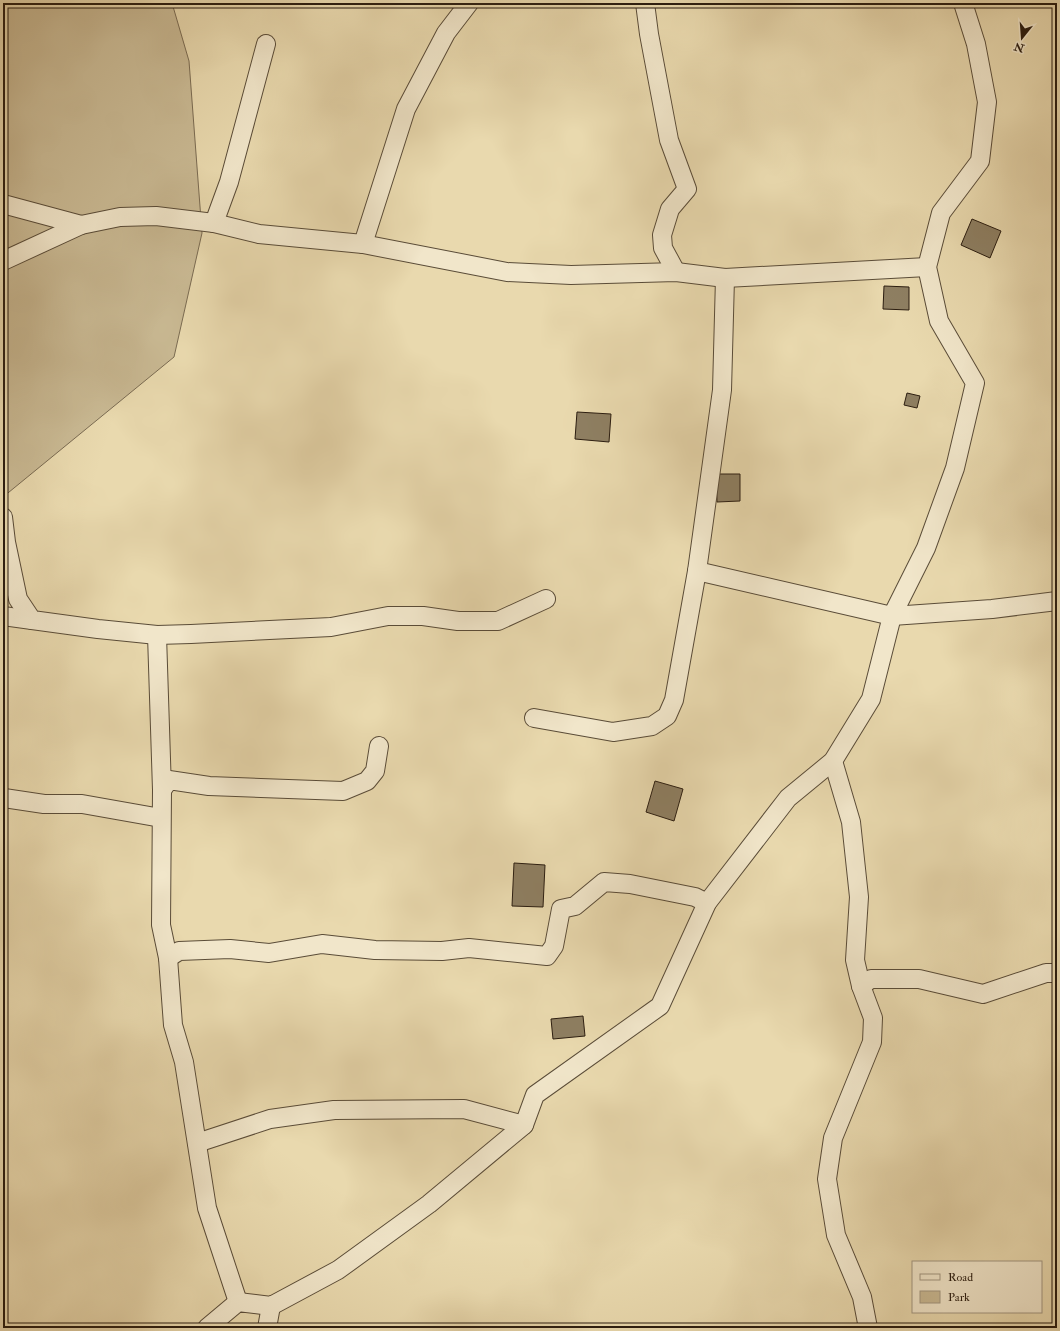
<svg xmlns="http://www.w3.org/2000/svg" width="1060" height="1331" font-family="'IM FELL Double Pica',serif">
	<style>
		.green { fill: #c9b993; stroke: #7a6b52 }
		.building { fill: #8e7f62; stroke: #2b1d10 }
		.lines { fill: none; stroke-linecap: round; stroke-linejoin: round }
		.minor-casing { stroke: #5a4c38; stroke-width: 20 }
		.minor { stroke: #f1e6ca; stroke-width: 18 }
	</style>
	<rect width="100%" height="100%" fill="#e9d9ae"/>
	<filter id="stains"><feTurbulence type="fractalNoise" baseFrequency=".005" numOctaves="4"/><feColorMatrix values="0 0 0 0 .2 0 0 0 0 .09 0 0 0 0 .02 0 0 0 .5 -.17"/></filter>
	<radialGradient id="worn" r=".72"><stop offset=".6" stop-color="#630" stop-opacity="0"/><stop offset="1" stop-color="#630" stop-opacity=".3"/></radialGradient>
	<path class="green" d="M 3,3 L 172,3 L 189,61 L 202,233 L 174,357 L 3,497 Z"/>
	<g class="building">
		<path d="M 972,219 L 1001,231 L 990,258 L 961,245 Z"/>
		<path d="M 884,286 L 909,287 L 909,310 L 883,309 Z"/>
		<path d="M 907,393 L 920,396 L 917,408 L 904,405 Z"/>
		<path d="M 577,412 L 611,414 L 609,442 L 575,439 Z"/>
		<path d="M 716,474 L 740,474 L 740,501 L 717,502 Z"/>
		<path d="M 655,781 L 683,789 L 674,821 L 646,812 Z"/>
		<path d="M 514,863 L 545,865 L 543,907 L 512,906 Z"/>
		<path d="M 583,1016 L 585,1036 L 553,1039 L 551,1019 Z"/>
	</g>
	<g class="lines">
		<g class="minor-casing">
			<g id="minor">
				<path d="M 645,3 L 649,34 L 669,140 L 687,189 L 670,209 L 662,235 L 663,248 L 676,272"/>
				<path d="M 3,204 L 81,225"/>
				<path d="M 214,223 L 229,182 L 266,44"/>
				<path d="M 363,244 L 406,109 L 446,33 L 469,3"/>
				<path d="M 3,261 L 81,225 L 120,217 L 156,216 L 214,223 L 259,234 L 363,244 L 507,272 L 571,275 L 676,272 L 725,278 L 927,267"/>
				<path d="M 3,517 L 6,542 L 18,599 L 32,620 L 98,629 L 157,635 L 191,634 L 331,627 L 388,616 L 423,616 L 458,621 L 498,621 L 546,599"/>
				<path d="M 697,571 L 892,616 L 992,609 L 1057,601"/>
				<path d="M 3,616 L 32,620"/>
				<path d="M 157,635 L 162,790 L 161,925 L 168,958 L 173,1025 L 184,1062 L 207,1208 L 238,1302"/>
				<path d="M 534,718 L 613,732 L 652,726 L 667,716 L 674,700 L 697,571 L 722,390 L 725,278"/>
				<path d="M 833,761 L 851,822 L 859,897 L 855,960 L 861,986 L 873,1018 L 872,1042 L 833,1138 L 827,1179 L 836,1235 L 862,1297 L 868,1328"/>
				<path d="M 162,790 L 169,780 L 209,786 L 343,791 L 367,781 L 375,771 L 379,746"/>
				<path d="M 4,798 L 44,804 L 82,804 L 161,818"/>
				<path d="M 168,958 L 179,951 L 230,949 L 269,953 L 322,944 L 375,950 L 442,951 L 469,948 L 547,956 L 554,946 L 561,909 L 575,906 L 604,882 L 630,884 L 695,897 L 707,903"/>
				<path d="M 861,986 L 871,979 L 919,979 L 983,994 L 1046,973 L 1057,973"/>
				<path d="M 197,1143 L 270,1119 L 334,1110 L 464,1109 L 524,1125"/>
				<path d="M 207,1328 L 238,1302 L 271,1306 L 338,1270 L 429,1204 L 524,1125 L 535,1095 L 660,1006 L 707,903 L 788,798 L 833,761 L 871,699 L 892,616 L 926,548 L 955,468 L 975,383 L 939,321 L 927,267 L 941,213 L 980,161 L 987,102 L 976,44 L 963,3"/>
				<path d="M 267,1328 L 271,1306"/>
			</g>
		</g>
		<use href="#minor" class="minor"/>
	</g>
	<rect width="1060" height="1331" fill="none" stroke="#e9d9ae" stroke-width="16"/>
	<rect x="4" y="4" width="1052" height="1323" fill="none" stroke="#2b1d10" stroke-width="2"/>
	<rect x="8" y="8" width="1044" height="1315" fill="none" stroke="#2b1d10"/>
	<rect x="912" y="1261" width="130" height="52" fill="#f1e6ca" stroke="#a29680"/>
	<rect x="920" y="1274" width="20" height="6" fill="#f1e6ca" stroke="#a29680"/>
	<text x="948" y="1281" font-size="12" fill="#2b1d10">Road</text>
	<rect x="920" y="1291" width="20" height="12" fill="#c9b993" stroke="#a29680"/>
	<text x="948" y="1301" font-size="12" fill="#2b1d10">Park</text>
	<g transform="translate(1022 38) rotate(197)" stroke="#f1e6ca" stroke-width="3" paint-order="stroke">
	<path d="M0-3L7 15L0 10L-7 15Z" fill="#2b1d10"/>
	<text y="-6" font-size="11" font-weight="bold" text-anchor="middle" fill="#2b1d10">N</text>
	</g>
	<rect width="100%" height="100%" filter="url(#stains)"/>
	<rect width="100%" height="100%" fill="url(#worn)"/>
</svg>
